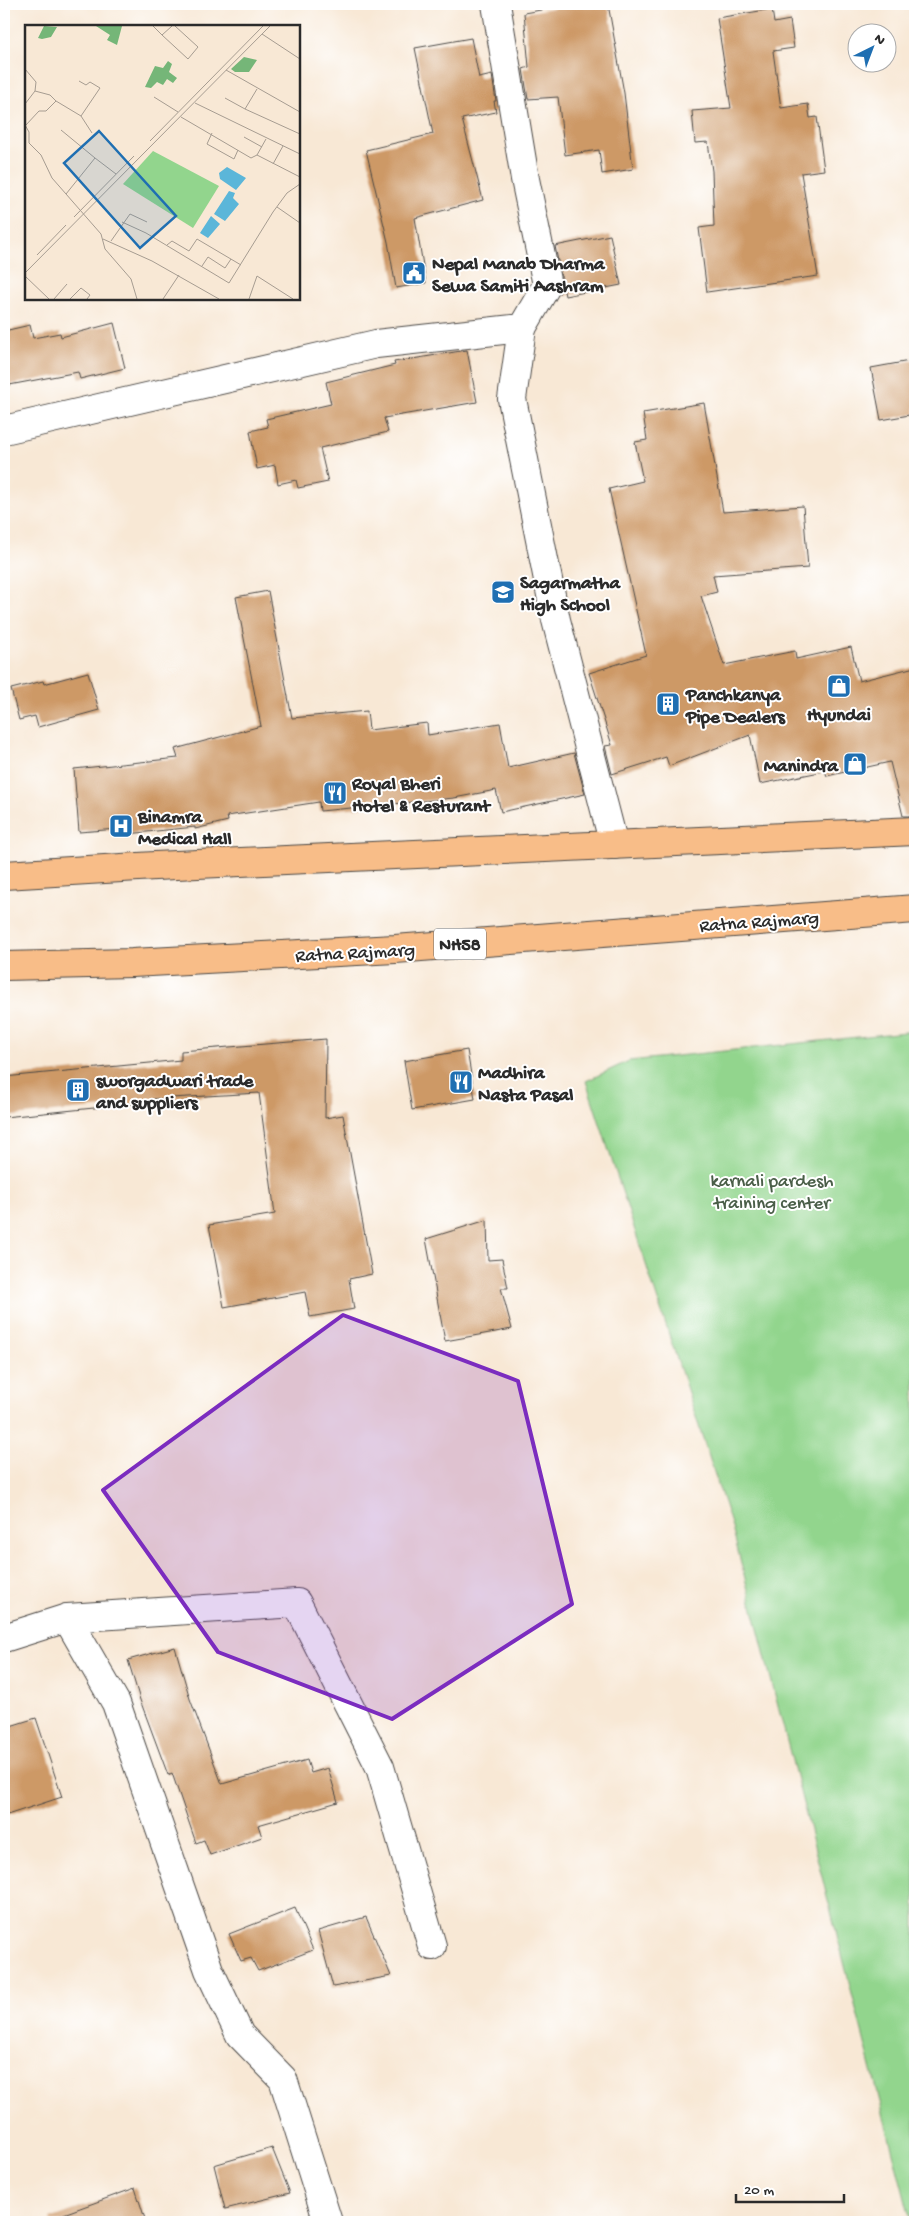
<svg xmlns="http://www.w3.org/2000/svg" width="919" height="2226" font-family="'Gochi Hand',sans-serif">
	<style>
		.green { fill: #92d58d; stroke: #5e805c }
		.building { fill: #cd9966 }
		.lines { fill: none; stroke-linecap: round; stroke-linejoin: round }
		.minor-casing { stroke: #4a4744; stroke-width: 30 }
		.trunk-casing { stroke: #4a4744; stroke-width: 30 }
		.minor { stroke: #fff; stroke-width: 28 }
		.trunk { stroke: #f8bd88; stroke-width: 28 }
		.marked { fill: #7b2cbf; fill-opacity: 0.2; stroke: #7b2cbf; stroke-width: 4; stroke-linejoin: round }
		.labels { text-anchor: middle; stroke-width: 4; stroke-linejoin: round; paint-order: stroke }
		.shield { fill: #fff; stroke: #6b6b6b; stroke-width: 1 }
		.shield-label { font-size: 18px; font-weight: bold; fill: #2b2b2b }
		.poi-label { font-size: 19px; font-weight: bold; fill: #2b2b2b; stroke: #fff; text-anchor: start }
		.street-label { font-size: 19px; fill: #2b2b2b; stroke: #fff }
		.park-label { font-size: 19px; fill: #4a5e48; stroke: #fff }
		.inset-road { fill: none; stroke: #a69c91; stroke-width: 1 }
		.view { fill: #1f6fb2; fill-opacity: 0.15; stroke: #1f6fb2; stroke-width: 2.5 }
		.inset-edge { fill: none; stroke: #2b2b2b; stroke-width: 2.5 }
	</style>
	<rect width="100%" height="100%" fill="#fff"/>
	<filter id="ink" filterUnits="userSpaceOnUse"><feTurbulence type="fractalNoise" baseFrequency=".02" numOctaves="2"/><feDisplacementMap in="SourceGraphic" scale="10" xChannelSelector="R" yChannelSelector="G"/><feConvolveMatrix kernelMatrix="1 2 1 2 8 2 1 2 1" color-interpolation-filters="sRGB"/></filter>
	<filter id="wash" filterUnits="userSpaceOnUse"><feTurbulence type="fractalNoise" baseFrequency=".0096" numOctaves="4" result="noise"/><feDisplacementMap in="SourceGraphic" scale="20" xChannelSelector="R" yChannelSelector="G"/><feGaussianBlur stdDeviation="1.12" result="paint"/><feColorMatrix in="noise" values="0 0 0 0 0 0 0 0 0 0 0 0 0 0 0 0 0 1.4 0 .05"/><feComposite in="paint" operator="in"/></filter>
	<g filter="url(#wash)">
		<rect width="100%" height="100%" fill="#f8e8d5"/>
		<path class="green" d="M 915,1031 L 915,2222 L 911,2222 L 731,1524 L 586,1081 L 629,1061 Z"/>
		<g id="blocks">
			<g class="building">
				<path d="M 574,4 L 608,4 L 624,93 L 633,169 L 602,174 L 599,150 L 565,155 L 558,97 L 528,99 L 523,69 L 529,67 L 524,13 Z"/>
				<path d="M 772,9 L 774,23 L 790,20 L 794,48 L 773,51 L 781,108 L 808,104 L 810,118 L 817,117 L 824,170 L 801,173 L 818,276 L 707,292 L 699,228 L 714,226 L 712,171 L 708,142 L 695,143 L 692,111 L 731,108 L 717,18 Z"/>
				<path d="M 471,38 L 479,78 L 492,75 L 496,101 L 494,101 L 496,112 L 462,119 L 483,200 L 415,218 L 426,283 L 396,288 L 388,242 L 366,150 L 433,134 L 415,48 Z"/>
				<path d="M 610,235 L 621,285 L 565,296 L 555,246 Z"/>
				<path d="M 114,323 L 125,368 L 80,379 L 78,372 L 4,386 L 4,331 L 30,325 L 33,338 L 60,333 L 61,337 Z"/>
				<path d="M 467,350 L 477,402 L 384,418 L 388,432 L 320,448 L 328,482 L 298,488 L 296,480 L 278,484 L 275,465 L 257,469 L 250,431 L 268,427 L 266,419 L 331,404 L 326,382 L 395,365 L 394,362 Z"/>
				<path d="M 915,360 L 915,414 L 881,420 L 871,368 Z"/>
				<path d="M 704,403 L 723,512 L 803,506 L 808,568 L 713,575 L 717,592 L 701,596 L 724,665 L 795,651 L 796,659 L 851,647 L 859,681 L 915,667 L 915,816 L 903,816 L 890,762 L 827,776 L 825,771 L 760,784 L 750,735 L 669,766 L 666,757 L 612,774 L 605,746 L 612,745 L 589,673 L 646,655 L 609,489 L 643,481 L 635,442 L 647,440 L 643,413 Z"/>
				<path d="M 268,591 L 292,718 L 367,711 L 369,730 L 427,723 L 428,735 L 500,723 L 508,768 L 574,753 L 585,794 L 501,812 L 496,790 L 454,798 L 320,811 L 319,802 L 227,816 L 228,821 L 195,829 L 195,827 L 118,835 L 118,829 L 79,832 L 74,769 L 178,758 L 175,749 L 261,726 L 236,597 Z"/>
				<path d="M 88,672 L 99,710 L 38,727 L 35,716 L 19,720 L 11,689 L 43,681 L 44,684 Z"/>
				<path d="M 326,1039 L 325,1118 L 343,1115 L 372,1274 L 349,1279 L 354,1309 L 310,1317 L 305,1292 L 224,1307 L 209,1225 L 275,1214 L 259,1093 L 153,1099 L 154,1102 L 4,1117 L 4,1077 L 181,1060 L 181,1051 Z"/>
				<path d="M 467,1050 L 475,1099 L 412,1110 L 404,1061 Z"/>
				<path d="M 487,1220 L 488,1260 L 502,1259 L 508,1288 L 501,1288 L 512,1329 L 445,1341 L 426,1239 Z"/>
				<path d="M 175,1647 L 190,1699 L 222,1784 L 307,1760 L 311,1773 L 328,1768 L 338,1802 L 258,1825 L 262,1837 L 210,1855 L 204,1840 L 196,1843 L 172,1773 L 168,1775 L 140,1700 L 128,1660 Z"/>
				<path d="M 36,1718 L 62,1797 L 4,1816 L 4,1728 Z"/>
				<path d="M 295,1908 L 313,1950 L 258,1971 L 251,1958 L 241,1961 L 229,1934 Z"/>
				<path d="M 366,1917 L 391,1976 L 333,1987 L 318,1931 Z"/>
				<path d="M 272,2148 L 290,2193 L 225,2209 L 214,2165 Z"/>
				<path d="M 135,2188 L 146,2222 L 51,2222 L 50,2219 Z"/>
			</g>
		</g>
	</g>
	<g filter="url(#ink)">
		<use href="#blocks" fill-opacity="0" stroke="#4a4744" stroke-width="1"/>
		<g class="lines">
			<g class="minor-casing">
				<g id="minor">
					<path d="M 522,328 L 512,399 L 556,620 L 614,845"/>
					<path d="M 4,430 L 376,344 L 522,328 L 547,285 L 525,179 L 496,4"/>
					<path d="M 67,1618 L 116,1703 L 209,1970 L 240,2035 L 283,2079 L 328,2222"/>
					<path d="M 4,1638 L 67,1618 L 297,1603 L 380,1767 L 432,1946"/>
				</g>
			</g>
			<g class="trunk-casing">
				<g id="trunk">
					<path d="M 4,875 L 155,866 L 915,831"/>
					<path d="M 4,966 L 132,963 L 395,949 L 915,909"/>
				</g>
			</g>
			<use href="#minor" class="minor"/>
			<use href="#trunk" class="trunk"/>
		</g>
	</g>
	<path class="marked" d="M 343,1315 L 518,1381 L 572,1604 L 392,1719 L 218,1652 L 103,1490 Z"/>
	<defs>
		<g id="civic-square" transform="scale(1.25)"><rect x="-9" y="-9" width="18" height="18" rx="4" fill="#1f6fb2" stroke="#fff"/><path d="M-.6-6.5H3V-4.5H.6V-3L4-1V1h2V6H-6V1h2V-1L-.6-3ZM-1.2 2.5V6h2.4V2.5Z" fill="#fff"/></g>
		<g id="school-square" transform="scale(1.25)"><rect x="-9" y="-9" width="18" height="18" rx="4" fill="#1f6fb2" stroke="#fff"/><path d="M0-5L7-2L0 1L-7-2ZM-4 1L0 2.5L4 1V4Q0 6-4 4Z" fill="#fff"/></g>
		<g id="shop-square" transform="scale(1.25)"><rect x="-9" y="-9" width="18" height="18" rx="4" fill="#1f6fb2" stroke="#fff"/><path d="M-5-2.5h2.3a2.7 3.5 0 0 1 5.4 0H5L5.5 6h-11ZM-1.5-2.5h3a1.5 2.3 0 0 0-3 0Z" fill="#fff"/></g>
		<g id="building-square" transform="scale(1.25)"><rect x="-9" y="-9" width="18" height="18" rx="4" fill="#1f6fb2" stroke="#fff"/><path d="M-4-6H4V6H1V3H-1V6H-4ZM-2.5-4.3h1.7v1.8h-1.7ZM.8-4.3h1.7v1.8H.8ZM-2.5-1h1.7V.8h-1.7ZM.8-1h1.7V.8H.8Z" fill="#fff"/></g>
		<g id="restaurant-square" transform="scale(1.25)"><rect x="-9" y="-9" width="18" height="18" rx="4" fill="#1f6fb2" stroke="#fff"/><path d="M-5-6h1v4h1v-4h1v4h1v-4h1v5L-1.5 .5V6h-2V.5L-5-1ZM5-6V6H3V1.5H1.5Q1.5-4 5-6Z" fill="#fff"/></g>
		<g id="hospital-square" transform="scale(1.25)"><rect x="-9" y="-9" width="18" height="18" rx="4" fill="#1f6fb2" stroke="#fff"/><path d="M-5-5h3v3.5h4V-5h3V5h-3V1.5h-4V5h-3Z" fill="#fff"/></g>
	</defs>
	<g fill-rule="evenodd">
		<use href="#civic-square" x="414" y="273"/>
		<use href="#school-square" x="503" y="592"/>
		<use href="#shop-square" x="839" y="686"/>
		<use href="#building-square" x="668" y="704"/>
		<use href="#shop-square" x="855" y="764"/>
		<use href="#restaurant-square" x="335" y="793"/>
		<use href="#hospital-square" x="121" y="826"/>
		<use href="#restaurant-square" x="461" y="1082"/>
		<use href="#building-square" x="78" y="1090"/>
	</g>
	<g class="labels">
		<rect class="shield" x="434" y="928.5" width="52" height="31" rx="4"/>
		<g class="shield-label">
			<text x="460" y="950">NH58</text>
		</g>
		<g class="poi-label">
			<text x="432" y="269">Nepal Manab Dharma<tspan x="432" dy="22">Sewa Samiti Aashram</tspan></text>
			<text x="520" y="588">Sagarmatha<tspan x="520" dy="22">High School</tspan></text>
			<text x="686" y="700">Panchkanya<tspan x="686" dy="22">Pipe Dealers</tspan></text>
			<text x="839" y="720" text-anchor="middle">Hyundai</text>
			<text x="838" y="771" text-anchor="end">Manindra</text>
			<text x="352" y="789">Royal Bheri<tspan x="352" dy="22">Hotel &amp; Resturant</tspan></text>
			<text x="138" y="822">Binamra<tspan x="138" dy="22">Medical Hall</tspan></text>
			<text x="478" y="1078">Madhira<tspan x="478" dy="22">Nasta Pasal</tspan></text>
			<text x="96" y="1086">sworgadwari trade<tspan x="96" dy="22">and suppliers</tspan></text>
		</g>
		<g class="street-label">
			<text transform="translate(759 920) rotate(-4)" y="7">Ratna Rajmarg</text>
			<text transform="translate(355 951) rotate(-3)" y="7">Ratna Rajmarg</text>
		</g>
		<g class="park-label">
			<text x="772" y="1186">karnali pardesh<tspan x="772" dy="22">training center</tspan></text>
		</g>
	</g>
	<g transform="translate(25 25)">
		<rect width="275" height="275" fill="#f8e8d5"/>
		<path d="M 128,126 L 194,161 L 168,203 L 98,159 Z" fill="#92d58d"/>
		<path d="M 19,1 L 32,2 L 26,12 L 17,14 L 13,13 ZM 71,1 L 97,1 L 92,20 L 82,15 L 85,10 ZM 219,32 L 232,35 L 224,47 L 210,47 L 206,44 ZM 143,36 L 147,39 L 144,47 L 152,53 L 148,58 L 142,54 L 138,60 L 132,57 L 126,63 L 120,62 L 130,41 L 138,43 Z" fill="#75b678"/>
		<path d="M 202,142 L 221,153 L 211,165 L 195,154 L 194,148 ZM 204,166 L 210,168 L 208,173 L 214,179 L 200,196 L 189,189 ZM 186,191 L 195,199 L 183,213 L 175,208 Z" fill="#5bb6d9"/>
		<path class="inset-road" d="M 128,1 L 137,10 L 147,1M 237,9 L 275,34M 137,10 L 163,34 L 173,22 L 150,1M 0,44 L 11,57 L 10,66 L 0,79M 201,45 L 275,87M 54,56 L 61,60 L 65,57 L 75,63 L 56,91M 232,64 L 220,84 L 275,109M 10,66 L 25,70 L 31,76M 129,72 L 153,87M 200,73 L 220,84M 170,78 L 275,129M 156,92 L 226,133 L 232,130 L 275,152M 0,100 L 4,107 L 4,118 L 16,130 L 27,153 L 76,209 L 80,224 L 106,254 L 112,274M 0,101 L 14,86 L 21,86 L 31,76 L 56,91 L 67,108M 36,105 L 70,133 L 41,169M 187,108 L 182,119 L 209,134 L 213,125M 219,112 L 237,122M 125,116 L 238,1M 232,130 L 241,114M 70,133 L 91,149M 248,139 L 258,121M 252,182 L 275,198M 49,192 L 109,131M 97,197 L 121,208 L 204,258 L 248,187 L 262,168 L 275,159M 78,214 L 127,236 L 194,274M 86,216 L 105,189 L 122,197M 142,220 L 147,216 L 164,226 L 172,214 L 216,240M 12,230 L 41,200M 177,241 L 183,232 L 200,243 L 206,234M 0,248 L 245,1M 0,251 L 24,274M 29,274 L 42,259M 45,274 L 56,263 L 65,270 L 62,274M 138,274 L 154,250M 224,274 L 232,251 L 268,274"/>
		<path class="view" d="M 74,106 L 151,191 L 115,223 L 39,138 Z"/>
		<rect width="275" height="275" class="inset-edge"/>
	</g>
	<rect width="919" height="2226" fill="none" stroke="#fff" stroke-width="20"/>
	<g transform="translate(872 48) rotate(42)"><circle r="24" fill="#ffffff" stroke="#aaaaaa"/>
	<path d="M0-4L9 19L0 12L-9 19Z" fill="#1f6fb2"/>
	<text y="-8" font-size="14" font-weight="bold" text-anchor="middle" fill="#2b2b2b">N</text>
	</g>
	<path d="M736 2194v8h108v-8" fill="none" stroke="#2b2b2b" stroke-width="2.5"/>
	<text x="744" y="2194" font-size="15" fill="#2b2b2b" stroke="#ffffff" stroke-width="4" paint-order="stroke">20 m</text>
</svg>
